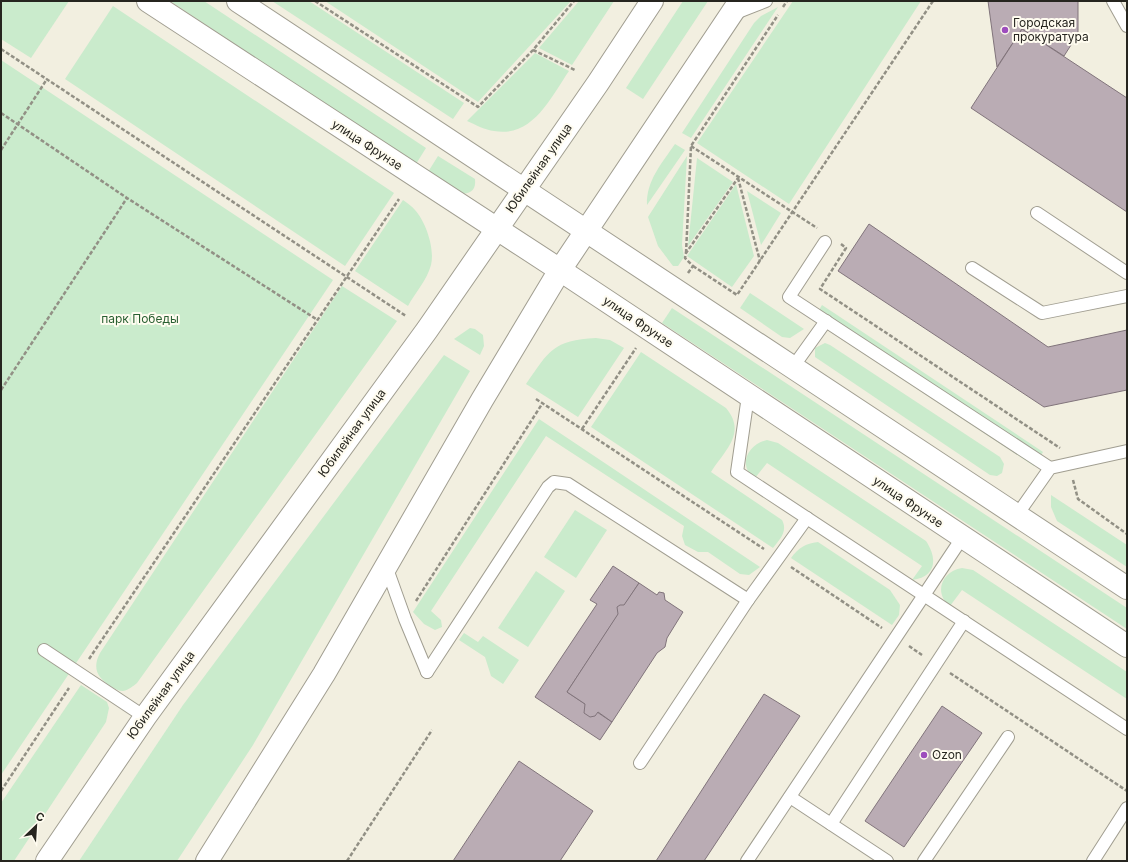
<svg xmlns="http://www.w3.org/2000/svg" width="1128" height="862" font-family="Inter,sans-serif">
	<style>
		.green { fill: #caebcc }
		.building { fill: #baacb4; stroke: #81747b }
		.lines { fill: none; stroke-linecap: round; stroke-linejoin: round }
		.lane-casing { stroke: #a19e91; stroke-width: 14 }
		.secondary-casing { stroke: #a19e91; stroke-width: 24 }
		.path { stroke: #929085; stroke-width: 2.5; stroke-dasharray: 4 2; stroke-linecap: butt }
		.lane { stroke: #fff; stroke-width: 12 }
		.secondary { stroke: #fff; stroke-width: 22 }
		.poi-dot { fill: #9d4dbd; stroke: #fffcf0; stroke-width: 1.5 }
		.labels { text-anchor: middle; stroke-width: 4; stroke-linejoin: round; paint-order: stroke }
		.poi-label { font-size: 12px; fill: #26251f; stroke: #fffcf0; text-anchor: start }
		.street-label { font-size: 12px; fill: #26251f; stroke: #fffcf0 }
		.park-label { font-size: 12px; fill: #295f31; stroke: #fffcf0 }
	</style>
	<rect width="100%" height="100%" fill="#f2efe0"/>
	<g class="green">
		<path d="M 1,1 L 69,1 L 31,58 L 1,39 Z"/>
		<path d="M 170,1 L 204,1 L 426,148 L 416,164 Z"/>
		<path d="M 272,1 L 309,1 L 464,103 L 453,119 Z"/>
		<path d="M 325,1 L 571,1 L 478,102 Z"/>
		<path d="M 579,1 L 614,1 L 572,65 L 539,48 Z"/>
		<path d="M 683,1 L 708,1 L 643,99 L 626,88 Z"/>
		<path d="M 793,1 L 921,1 L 789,204 L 697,143 Z"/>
		<path d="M 113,6 L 394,193 L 345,266 L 65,79 Z"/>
		<path d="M 778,7 L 691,138 L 682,133 L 754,23 L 761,16 Z"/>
		<path d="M 535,53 L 569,71 C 551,97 533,138 494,131 C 485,130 476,125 467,121 Z"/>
		<path d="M 1,60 L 333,280 L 1,775 Z"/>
		<path d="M 675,144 L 685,150 L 647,205 C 646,181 662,163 675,144 Z"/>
		<path d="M 438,156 L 475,179 C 476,189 472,193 462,194 L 428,172 Z"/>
		<path d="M 687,156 L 682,245 L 684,257 L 678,266 L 673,266 L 658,246 L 648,217 Z"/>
		<path d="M 697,158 L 733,182 L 688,246 Z"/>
		<path d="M 736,184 L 754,256 L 732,287 L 687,256 Z"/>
		<path d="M 747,191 L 781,213 L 761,245 Z"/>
		<path d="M 403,200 C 407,203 412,206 415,210 C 426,222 435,249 431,265 C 427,280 415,293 408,306 L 355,271 Z"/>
		<path d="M 342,286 L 397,321 L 137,683 C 133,686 129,690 123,691 C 119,691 115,689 112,687 C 97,678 92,668 100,653 Z"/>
		<path d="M 750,293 L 804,329 L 790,338 L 782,337 L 740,308 Z"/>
		<path d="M 822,305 L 1043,452 L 1034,466 L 813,320 Z"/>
		<path d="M 672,308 L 1127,608 L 1127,629 L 662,323 Z"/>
		<path d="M 470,328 L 475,329 L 483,335 L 484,346 L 480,355 L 454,339 Z"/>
		<path d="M 596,338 L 610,340 L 624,348 L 578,417 L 526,384 C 549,351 553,340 596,338 Z"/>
		<path d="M 825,343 L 830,345 L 1000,457 L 1004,464 L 1002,473 L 997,476 L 990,475 L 815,357 L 815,348 Z"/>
		<path d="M 641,352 L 726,408 C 747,433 725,450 711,472 L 782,520 C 788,531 780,539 773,548 L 591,427 Z"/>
		<path d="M 444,355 L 470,371 L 253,745 L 177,861 L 79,861 L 183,705 Z"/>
		<path d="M 539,419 L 760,567 L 749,575 L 740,574 L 708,552 L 698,552 L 685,545 L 682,536 L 684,526 L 546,436 L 431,611 L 441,620 L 442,627 L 435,630 L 424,624 L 413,612 Z"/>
		<path d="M 767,440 L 778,443 L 926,541 C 938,559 936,577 912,580 L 922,566 L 767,463 L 755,478 C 737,466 748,444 767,440 Z"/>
		<path d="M 1051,495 L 1127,545 L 1127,567 L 1057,521 L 1051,507 Z"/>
		<path d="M 575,510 L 607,530 L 576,578 L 544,557 Z"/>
		<path d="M 818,542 L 890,590 L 900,605 L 899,615 L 892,625 L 791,558 C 799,547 805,544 818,542 Z"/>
		<path d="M 962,568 L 973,570 L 1127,672 L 1127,699 L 962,590 L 950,606 C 933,593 942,571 962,568 Z"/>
		<path d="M 536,571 L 565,591 L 528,647 L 498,628 Z"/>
		<path d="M 464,633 L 478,642 L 483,636 L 519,660 L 503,684 L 491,676 L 485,657 L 459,640 Z"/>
		<path d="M 81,685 L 107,702 L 109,708 L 106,722 L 14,861 L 1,861 L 1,803 Z"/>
	</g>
	<g class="building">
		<path d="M 988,1 L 1078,1 L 1078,34 L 1064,56 L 1022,29 L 997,67 Z"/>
		<path d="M 1022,29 L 1127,98 L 1127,212 L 971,108 Z"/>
		<path d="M 869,224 L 1048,347 L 1127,330 L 1127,390 L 1044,407 L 838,271 Z"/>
		<path d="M 613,566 L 639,583 L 567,692 L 612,722 L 600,740 L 535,697 L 597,604 L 590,600 Z"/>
		<path d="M 639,583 L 657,595 L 659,592 L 664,593 L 665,600 L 683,612 L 667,638 L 665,647 L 657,653 L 612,722 L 598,712 L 595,716 L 590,717 L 584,713 L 585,704 L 567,692 L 618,614 L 617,607 L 620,605 L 624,605 Z"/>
		<path d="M 764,694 L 800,716 L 704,861 L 656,861 Z"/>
		<path d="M 942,706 L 982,733 L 904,847 L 865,821 Z"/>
		<path d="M 519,761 L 593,811 L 560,861 L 453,861 Z"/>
	</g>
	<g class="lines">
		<g class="lane-casing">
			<g id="lane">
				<path d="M 1113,1 L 1127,26"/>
				<path d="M 733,14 L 766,1"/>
				<path d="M 1037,213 L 1127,273"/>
				<path d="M 825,242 L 789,297 L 1050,468"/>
				<path d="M 972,268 L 1042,313 L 1127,296"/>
				<path d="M 793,367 L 826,321"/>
				<path d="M 748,396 L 737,472 L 1127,729"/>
				<path d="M 1017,515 L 1050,468 L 1127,451"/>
				<path d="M 386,566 L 405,619 L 427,672"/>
				<path d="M 44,650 L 145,717"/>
				<path d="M 427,672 L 548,487 L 554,482 L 568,484 L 748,600"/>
				<path d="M 640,763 L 748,600 L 807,518"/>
				<path d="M 790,797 L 887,861"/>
				<path d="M 831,824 L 964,621"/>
				<path d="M 747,861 L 962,538"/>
				<path d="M 924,861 L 1008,737"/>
				<path d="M 1093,861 L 1127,808"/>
			</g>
		</g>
		<g class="secondary-casing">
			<g id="secondary">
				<path d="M 148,1 L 560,270 L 1127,646"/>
				<path d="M 238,1 L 1127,588"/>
				<path d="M 47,861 L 145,717 L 427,330 L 598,83 L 652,1"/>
				<path d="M 207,861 L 324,674 L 482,400 L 560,270 L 740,1"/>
			</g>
		</g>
		<g class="path">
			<path d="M 315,1 L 478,107 L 533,50 L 574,1"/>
			<path d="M 783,7 L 787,1"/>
			<path d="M 1,49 L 406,316"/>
			<path d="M 533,50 L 575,70"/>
			<path d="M 1,113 L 127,198 L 316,319"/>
			<path d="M 691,146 L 817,228"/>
			<path d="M 1,150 L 47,79"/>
			<path d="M 738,178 L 760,261"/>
			<path d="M 841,244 L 846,248 L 820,289 L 1060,448"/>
			<path d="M 686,253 L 691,146 L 778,15"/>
			<path d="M 693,266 L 737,295 L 933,1"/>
			<path d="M 688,273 L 693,266 L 685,258 L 686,253 L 738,178"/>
			<path d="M 1,390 L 127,198"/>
			<path d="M 536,399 L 764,549"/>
			<path d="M 582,429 L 636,348"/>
			<path d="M 1073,480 L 1078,499 L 1127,534"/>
			<path d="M 791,567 L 882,628"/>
			<path d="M 416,601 L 542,404"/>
			<path d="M 909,646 L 922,655"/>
			<path d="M 89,659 L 399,199"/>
			<path d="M 950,673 L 1127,791"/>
			<path d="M 1,791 L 69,688"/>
			<path d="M 347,861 L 432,730"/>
		</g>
		<use href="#lane" class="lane"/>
		<use href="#secondary" class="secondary"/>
	</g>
	<g class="poi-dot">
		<circle cx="1005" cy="30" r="4"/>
		<circle cx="924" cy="755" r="4"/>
	</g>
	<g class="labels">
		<g class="poi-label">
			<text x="1013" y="27">Городская<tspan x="1013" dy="14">прокуратура</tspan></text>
			<text x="932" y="759">Ozon</text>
		</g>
		<g class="street-label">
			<text transform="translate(367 145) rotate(33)" y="4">улица Фрунзе</text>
			<text transform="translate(539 168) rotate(-55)" y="4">Юбилейная улица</text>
			<text transform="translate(638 322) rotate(34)" y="4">улица Фрунзе</text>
			<text transform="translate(352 433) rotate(-54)" y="4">Юбилейная улица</text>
			<text transform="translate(908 502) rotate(34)" y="4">улица Фрунзе</text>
			<text transform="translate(161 695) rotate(-54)" y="4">Юбилейная улица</text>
		</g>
		<g class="park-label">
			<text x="140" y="323">парк Победы</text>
		</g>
	</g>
	<rect width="1128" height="862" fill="none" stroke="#26251f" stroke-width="4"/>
	<g transform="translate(36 826) rotate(25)" stroke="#fffcf0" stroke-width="3" paint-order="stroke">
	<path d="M0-3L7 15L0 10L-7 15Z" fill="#26251f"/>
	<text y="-6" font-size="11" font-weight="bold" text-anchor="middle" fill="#26251f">С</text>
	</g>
</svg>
